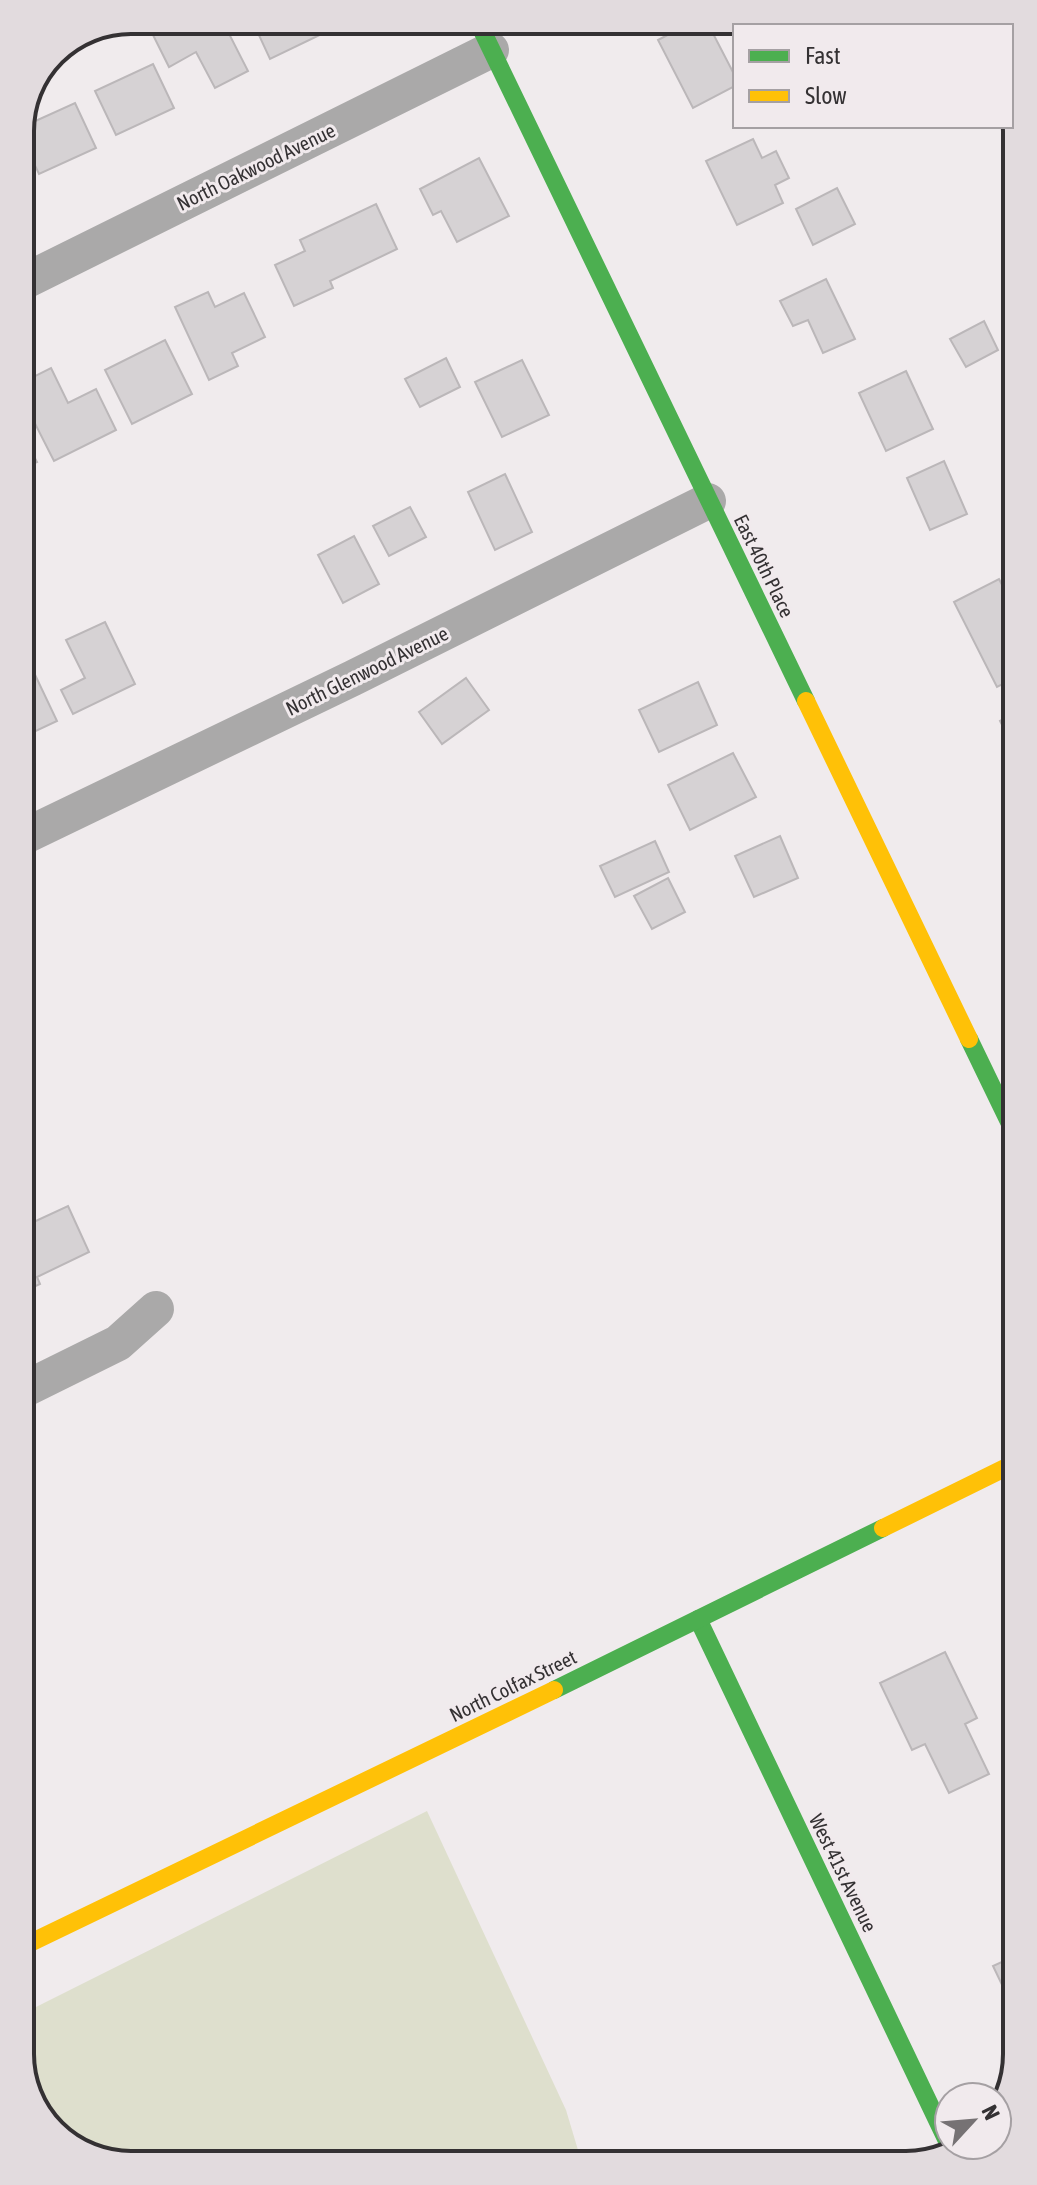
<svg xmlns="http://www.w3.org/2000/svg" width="1037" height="2185" font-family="'Asap Condensed',sans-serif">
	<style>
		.green { fill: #dedfcd }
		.building { fill: #d6d2d4; stroke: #bbb7b9; stroke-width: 2 }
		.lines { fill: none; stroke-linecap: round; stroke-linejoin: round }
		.street { stroke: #aaa9a9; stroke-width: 36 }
		.fast { stroke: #4caf50; stroke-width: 18 }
		.slow { stroke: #ffc107; stroke-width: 18 }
		.labels { text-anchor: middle; stroke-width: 6; stroke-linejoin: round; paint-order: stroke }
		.street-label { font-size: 20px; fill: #343133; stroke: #f1eaed }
		.rim { fill: none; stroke: #343133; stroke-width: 4 }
	</style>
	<rect width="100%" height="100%" fill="#f0ebed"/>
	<path class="green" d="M 427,1811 L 566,2110 L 581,2160 L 123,2165 L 64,2142 L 28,2096 L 28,2011 Z"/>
	<g class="building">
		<path d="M 177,20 L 222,20 L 248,71 L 215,88 L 196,52 L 169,67 L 152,33 Z"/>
		<path d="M 252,20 L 323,20 L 328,31 L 270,59 Z"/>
		<path d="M 696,20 L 706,20 L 735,76 L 735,86 L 693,108 L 658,40 Z"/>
		<path d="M 153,64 L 174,108 L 116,135 L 95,91 Z"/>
		<path d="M 75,103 L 96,148 L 39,174 L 20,134 L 20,128 Z"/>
		<path d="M 753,139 L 762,158 L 776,151 L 789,178 L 775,185 L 783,203 L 737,225 L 706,161 Z"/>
		<path d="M 479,158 L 509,216 L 457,242 L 441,211 L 433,215 L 420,189 Z"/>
		<path d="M 837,188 L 855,224 L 813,245 L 796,209 Z"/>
		<path d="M 376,204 L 397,249 L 330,281 L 333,288 L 294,306 L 275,265 L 305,251 L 300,240 Z"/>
		<path d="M 826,279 L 855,339 L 823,353 L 808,320 L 793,326 L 780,301 Z"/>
		<path d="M 208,292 L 215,307 L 244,293 L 265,337 L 232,353 L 238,366 L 209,380 L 175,307 Z"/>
		<path d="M 984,321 L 998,350 L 966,367 L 950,339 Z"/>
		<path d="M 165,340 L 192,394 L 132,424 L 105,370 Z"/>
		<path d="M 446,358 L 460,387 L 420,407 L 405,379 Z"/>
		<path d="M 522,360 L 549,415 L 502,437 L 475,382 Z"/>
		<path d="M 51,368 L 68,403 L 96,389 L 116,430 L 54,461 L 21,396 L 21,383 Z"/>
		<path d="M 906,371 L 933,429 L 886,451 L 859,393 Z"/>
		<path d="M 21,432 L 37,462 L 22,469 Z"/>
		<path d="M 944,461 L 967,514 L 930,530 L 907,478 Z"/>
		<path d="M 505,474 L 532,532 L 495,550 L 468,492 Z"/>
		<path d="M 410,507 L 426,537 L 389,556 L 373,526 Z"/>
		<path d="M 354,536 L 379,584 L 343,603 L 318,555 Z"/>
		<path d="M 999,579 L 1011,602 L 1011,680 L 997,687 L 954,602 Z"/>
		<path d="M 105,622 L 135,684 L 73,714 L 61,690 L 85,678 L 66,640 Z"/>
		<path d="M 28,660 L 57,721 L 23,737 L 22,663 Z"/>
		<path d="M 466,678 L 489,710 L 442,744 L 419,712 Z"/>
		<path d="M 698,682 L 717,725 L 659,752 L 639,710 Z"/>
		<path d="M 1011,715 L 1011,742 L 1000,721 Z"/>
		<path d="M 733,753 L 756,797 L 690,830 L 668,785 Z"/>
		<path d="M 780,836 L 798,878 L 754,897 L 735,856 Z"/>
		<path d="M 655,841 L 669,872 L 615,897 L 600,866 Z"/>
		<path d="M 668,878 L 685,912 L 652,929 L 634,896 Z"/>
		<path d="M 68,1206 L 89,1252 L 37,1277 L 40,1284 L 25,1291 L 25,1226 Z"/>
		<path d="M 945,1652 L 977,1718 L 965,1724 L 989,1774 L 949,1793 L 925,1744 L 912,1750 L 880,1683 Z"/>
		<path d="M 1017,1955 L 1017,2016 L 993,1966 Z"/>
	</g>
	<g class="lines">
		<g class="street">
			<path d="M 21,283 L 491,50"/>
			<path d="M 23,837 L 353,678 L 708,501"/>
			<path d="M 25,1389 L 118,1343 L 156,1309"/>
		</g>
		<g class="fast">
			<path d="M 477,20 L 806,701"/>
			<path d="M 969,1039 L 1013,1130"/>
			<path d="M 698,1619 L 949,2145"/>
			<path d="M 554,1690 L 883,1528"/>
		</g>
		<g class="slow">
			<path d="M 806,701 L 969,1039"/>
			<path d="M 883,1528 L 1015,1463"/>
			<path d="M 28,1944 L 554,1690"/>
		</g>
	</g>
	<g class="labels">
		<g class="street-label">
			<text transform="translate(256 167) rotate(-26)" y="7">North Oakwood Avenue</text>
			<text transform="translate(764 566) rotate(64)" y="7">East 40th Place</text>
			<text transform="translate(367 671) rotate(-26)" y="7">North Glenwood Avenue</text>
			<text transform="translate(513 1686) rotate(-26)" y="7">North Colfax Street</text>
			<text transform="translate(843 1873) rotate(64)" y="7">West 41st Avenue</text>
		</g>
	</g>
	<path d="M0 0H1037V2185H0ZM131 34H906A97 97 0 0 1 1003 131V2054A97 97 0 0 1 906 2151H131A97 97 0 0 1 34 2054V131A97 97 0 0 1 131 34Z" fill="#e2dbde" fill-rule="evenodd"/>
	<path class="rim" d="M131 34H906A97 97 0 0 1 1003 131V2054A97 97 0 0 1 906 2151H131A97 97 0 0 1 34 2054V131A97 97 0 0 1 131 34Z"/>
	<rect x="733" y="24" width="280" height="104" fill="#f1eaed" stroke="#a5a0a3" stroke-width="2"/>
	<rect x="749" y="50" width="40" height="12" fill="#4caf50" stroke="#a5a0a3" stroke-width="2"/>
	<text x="805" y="64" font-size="24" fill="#343133">Fast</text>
	<rect x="749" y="90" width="40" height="12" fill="#ffc107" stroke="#a5a0a3" stroke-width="2"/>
	<text x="805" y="104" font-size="24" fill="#343133">Slow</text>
	<g transform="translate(973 2121) rotate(64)"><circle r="38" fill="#f1eaed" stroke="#a5a0a3" stroke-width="2"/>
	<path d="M0-6L14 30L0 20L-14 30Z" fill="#767274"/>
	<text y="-12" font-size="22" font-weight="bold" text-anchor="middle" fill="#343133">N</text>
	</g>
</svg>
